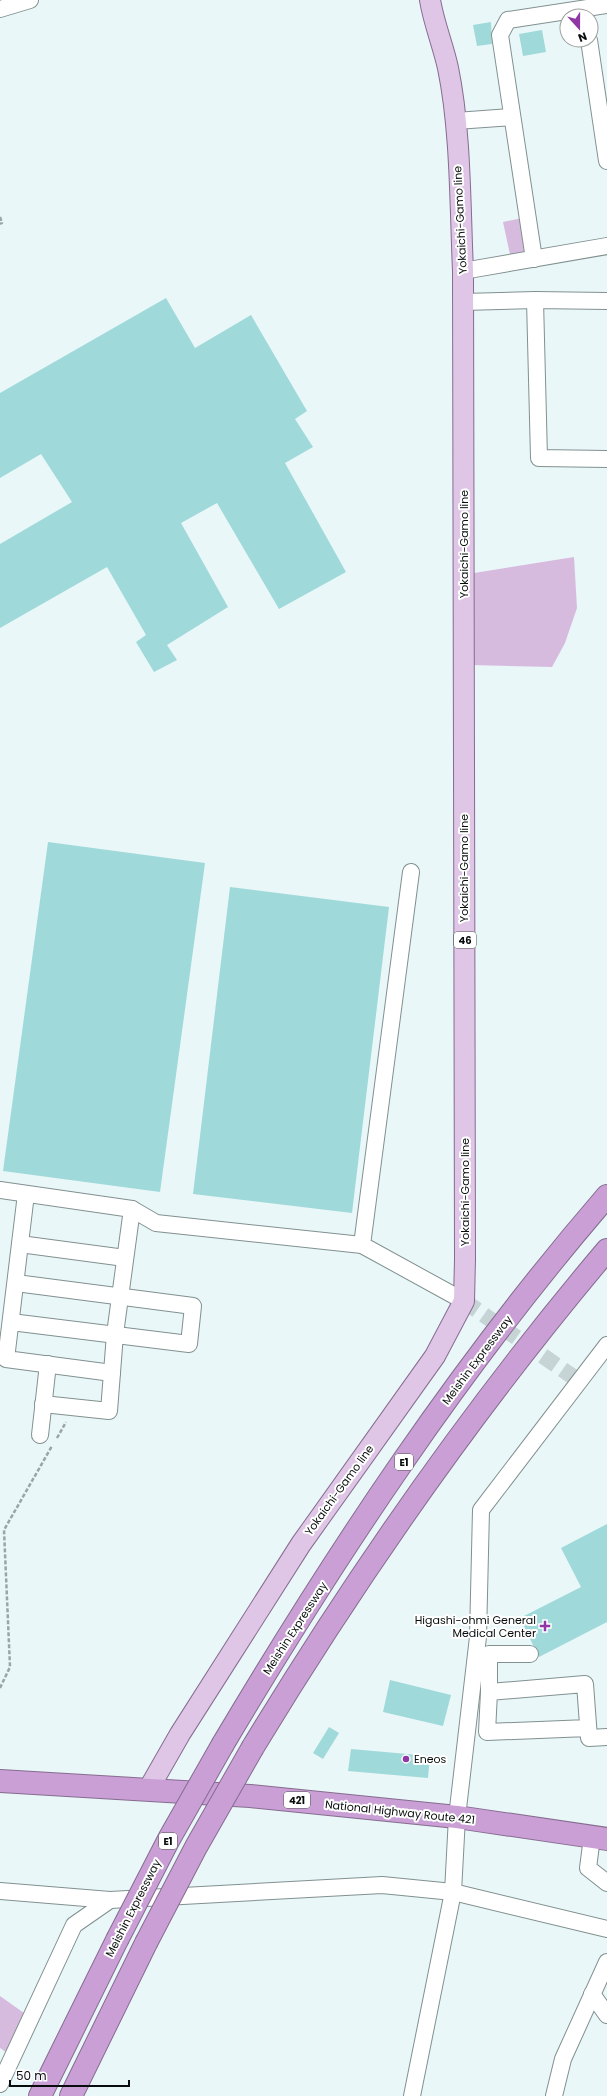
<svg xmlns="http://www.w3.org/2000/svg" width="607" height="2096" font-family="Poppins,sans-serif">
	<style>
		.green { fill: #d7bbdf }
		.building { fill: #a0d9da }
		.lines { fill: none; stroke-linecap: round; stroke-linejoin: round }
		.minor-tunnel { stroke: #c7d4d5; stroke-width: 16; stroke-dasharray: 16 8; stroke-linecap: butt }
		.minor-casing { stroke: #829090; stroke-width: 18 }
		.major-casing { stroke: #866c8f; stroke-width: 22 }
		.highway-casing { stroke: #866c8f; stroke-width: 24 }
		.path { stroke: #9aa5a5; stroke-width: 2.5; stroke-dasharray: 4 2; stroke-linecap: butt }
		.minor { stroke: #fff; stroke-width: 16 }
		.major { stroke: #dfc5e6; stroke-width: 20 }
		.highway { stroke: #ca9fd6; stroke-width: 22 }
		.highway-bridge-casing { stroke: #866c8f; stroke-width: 24; stroke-linecap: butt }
		.highway-bridge { stroke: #ca9fd6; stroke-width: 22 }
		.poi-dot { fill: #8f38a5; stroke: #fff; stroke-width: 1.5 }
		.labels { text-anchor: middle; stroke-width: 4; stroke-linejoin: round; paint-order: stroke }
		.shield { fill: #fff; stroke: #525555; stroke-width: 1 }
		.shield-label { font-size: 10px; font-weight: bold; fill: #080c0c }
		.street-label { font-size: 11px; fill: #080c0c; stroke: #fff }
		.poi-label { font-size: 11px; fill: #080c0c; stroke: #fff; text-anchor: end }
	</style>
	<rect width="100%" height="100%" fill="#e9f7f8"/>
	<g class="green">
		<path d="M 527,217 L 538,256 L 511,259 L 503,222 Z"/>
		<path d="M 574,557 L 577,608 L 565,643 L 552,667 L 471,665 L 468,574 Z"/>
		<path d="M 0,1996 L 31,2018 L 13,2057 L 0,2048 Z"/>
	</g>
	<g class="building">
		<path d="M 491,22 L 492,44 L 477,46 L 473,25 Z"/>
		<path d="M 542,30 L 546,52 L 523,56 L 519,34 Z"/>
		<path d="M 166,298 L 195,348 L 251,315 L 307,411 L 295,419 L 313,447 L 285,463 L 346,572 L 279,609 L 217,503 L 181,523 L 228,607 L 167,645 L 177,660 L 154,672 L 136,642 L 146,635 L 107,567 L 0,628 L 0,544 L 72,502 L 41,454 L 0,478 L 0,393 Z"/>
		<path d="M 48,842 L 205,863 L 160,1192 L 3,1171 Z"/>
		<path d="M 230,887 L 389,907 L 352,1213 L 193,1194 Z"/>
		<path d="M 607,1524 L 607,1622 L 539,1657 L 538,1650 L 533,1645 L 520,1618 L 581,1587 L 561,1548 Z"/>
		<path d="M 390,1680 L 451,1695 L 443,1726 L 383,1712 Z"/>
		<path d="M 329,1727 L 339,1733 L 323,1759 L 313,1753 Z"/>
		<path d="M 351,1749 L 430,1756 L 428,1778 L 348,1771 Z"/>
	</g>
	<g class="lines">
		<path class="minor-tunnel" d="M 464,1301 L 579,1381"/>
		<g class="minor-casing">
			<g id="minor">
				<path d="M 0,9 L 30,0"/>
				<path d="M 589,40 L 607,161"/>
				<path d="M 456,121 L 512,117"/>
				<path d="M 534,259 L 500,35 L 508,20 L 607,5"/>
				<path d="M 463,271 L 607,246"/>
				<path d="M 535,300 L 539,458 L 607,459"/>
				<path d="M 463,302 L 535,300 L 607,301"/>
				<path d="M 411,872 L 362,1245 L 464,1301"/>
				<path d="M 0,1190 L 132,1209 L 156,1223 L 362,1245"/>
				<path d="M 26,1194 L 6,1359 L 112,1373"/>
				<path d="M 20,1244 L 125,1258"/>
				<path d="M 11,1322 L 189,1344 L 193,1306 L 16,1283"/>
				<path d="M 43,1404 L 109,1411 L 115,1334 L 132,1209"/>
				<path d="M 40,1435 L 48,1364"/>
				<path d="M 489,1692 L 489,1654 L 530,1654"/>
				<path d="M 588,1728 L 487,1732 L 489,1692 L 585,1684 L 589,1738 L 607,1737"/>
				<path d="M 592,1837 L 588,1868 L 607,1883"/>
				<path d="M 0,1891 L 110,1900 L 382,1885 L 453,1892 L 607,1929"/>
				<path d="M 592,1994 L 607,2015"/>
				<path d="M 0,2084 L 74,1925 L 110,1900"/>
				<path d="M 412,2096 L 453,1892 L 457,1817 L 478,1637 L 481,1510 L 607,1345"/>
				<path d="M 554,2096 L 563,2059 L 607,1962"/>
			</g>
		</g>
		<g class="major-casing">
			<path id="major" d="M 148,1790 L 180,1734 L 301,1544 L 435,1356 L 464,1301 L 465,1259 L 463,271 C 460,206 461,131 448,68 C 443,45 434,24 430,0"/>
		</g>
		<g class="highway-casing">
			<g id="highway">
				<path d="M 223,1744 C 337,1552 461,1365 607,1196"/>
				<path d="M 253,1747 C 358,1574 476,1405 607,1250"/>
				<path d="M 0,1781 L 250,1796 L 457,1817 L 607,1839"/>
				<path d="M 40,2096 L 117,1940"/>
				<path d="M 71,2096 L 146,1943"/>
			</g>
		</g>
		<g class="path">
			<path d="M 0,217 L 2,223 L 0,224"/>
			<path d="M 57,1438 L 66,1422"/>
			<path d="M 0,1688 L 10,1667 L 4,1530 L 52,1446"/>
		</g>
		<use href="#minor" class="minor"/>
		<use href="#major" class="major"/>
		<use href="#highway" class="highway"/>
		<g class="highway-bridge-casing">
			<g id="highway-bridge">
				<path d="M 117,1940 L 169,1839 L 223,1744"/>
				<path d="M 146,1943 L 196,1847 L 253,1747"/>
			</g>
		</g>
		<use href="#highway-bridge" class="highway-bridge"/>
	</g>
	<g class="poi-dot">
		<path d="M543 1620h4v4h4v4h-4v4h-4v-4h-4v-4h4z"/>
		<circle cx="406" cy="1759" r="4"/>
	</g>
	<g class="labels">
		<g class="shield">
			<rect x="454" y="932" width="22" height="16" rx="3"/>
			<rect x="395" y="1454" width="18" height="16" rx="3"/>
			<rect x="284" y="1792" width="26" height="16" rx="3"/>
			<rect x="159" y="1833" width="18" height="16" rx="3"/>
		</g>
		<g class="shield-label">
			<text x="465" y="944">46</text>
			<text x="404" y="1466">E1</text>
			<text x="297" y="1804">421</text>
			<text x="168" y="1845">E1</text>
		</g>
		<g class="street-label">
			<text transform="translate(460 220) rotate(-93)" y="4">Yokaichi-Gamo line</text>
			<text transform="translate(464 544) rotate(-90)" y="4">Yokaichi-Gamo line</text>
			<text transform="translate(464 868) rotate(-90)" y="4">Yokaichi-Gamo line</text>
			<text transform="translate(465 1192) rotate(-90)" y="4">Yokaichi-Gamo line</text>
			<text transform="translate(477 1360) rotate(-53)" y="4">Meishin Expressway</text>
			<text transform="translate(339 1490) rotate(-54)" y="4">Yokaichi-Gamo line</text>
			<text transform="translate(295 1628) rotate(-57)" y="4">Meishin Expressway</text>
			<text transform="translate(400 1812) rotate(6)" y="4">National Highway Route 421</text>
			<text transform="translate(133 1908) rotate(-63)" y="4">Meishin Expressway</text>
		</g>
		<g class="poi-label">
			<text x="536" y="1624">Higashi-ohmi General<tspan x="536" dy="13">Medical Center</tspan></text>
			<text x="414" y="1763" text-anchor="start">Eneos</text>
		</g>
	</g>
	<g transform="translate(579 28) rotate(159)"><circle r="19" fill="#ffffff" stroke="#9c9e9e"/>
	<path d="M0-3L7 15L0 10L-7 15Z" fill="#8f38a5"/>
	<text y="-6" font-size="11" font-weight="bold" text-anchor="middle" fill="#080c0c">N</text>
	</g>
	<path d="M10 2080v6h119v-6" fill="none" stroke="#080c0c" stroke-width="2"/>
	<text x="16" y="2080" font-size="12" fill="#080c0c" stroke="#ffffff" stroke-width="3" paint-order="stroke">50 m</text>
</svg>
